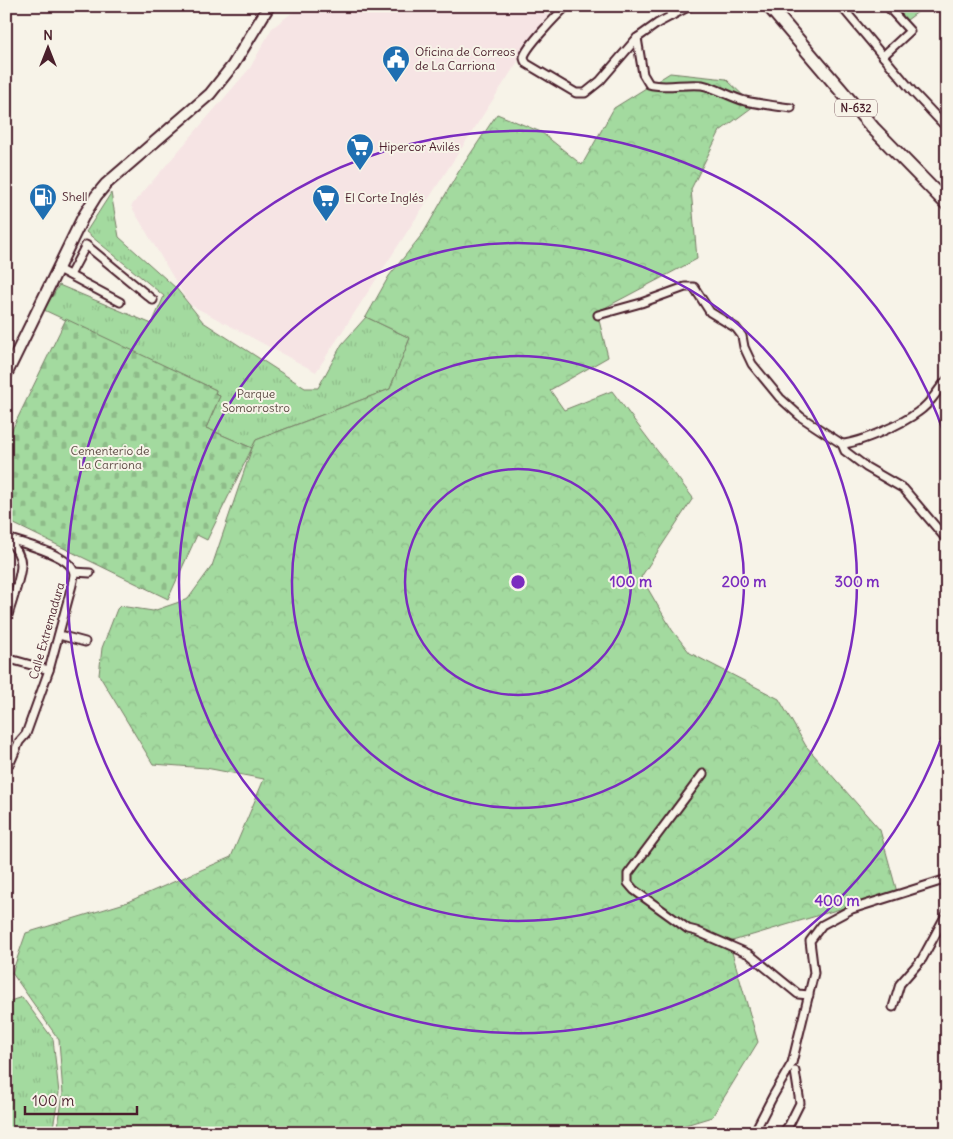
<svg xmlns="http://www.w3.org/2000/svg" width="953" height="1139" font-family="Delius,sans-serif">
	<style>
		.built { fill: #f6e4e4 }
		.grass { fill: url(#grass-tufts); stroke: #767c65 }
		.forest { fill: url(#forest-crowns); stroke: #767c65 }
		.cemetery { fill: url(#cemetery-stones); stroke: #767c65 }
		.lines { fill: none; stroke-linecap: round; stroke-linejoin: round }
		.minor-casing { stroke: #4a1f2b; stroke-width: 11 }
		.secondary-casing { stroke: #4a1f2b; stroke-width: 14 }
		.trunk-casing { stroke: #4a1f2b; stroke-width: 16 }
		.minor { stroke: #f7f3e8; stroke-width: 7 }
		.secondary { stroke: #f7f3e8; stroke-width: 10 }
		.trunk { stroke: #f7f3e8; stroke-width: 12 }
		.ring { fill: none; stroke: #7b2cbf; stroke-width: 2.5 }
		.labels { text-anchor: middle; stroke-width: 4; stroke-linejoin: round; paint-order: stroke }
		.shield { fill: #f7f3e8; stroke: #7e5f64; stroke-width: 1 }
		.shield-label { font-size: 11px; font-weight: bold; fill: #4a1f2b }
		.poi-label { font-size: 12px; fill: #4a1f2b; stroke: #f7f3e8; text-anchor: start }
		.park-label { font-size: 12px; fill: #604e48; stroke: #f7f3e8 }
		.street-label { font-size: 12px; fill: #4a1f2b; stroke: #f7f3e8 }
		.centre { fill: #7b2cbf; stroke: #f7f3e8; stroke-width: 2.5 }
		.ring-label { font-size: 15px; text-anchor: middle; font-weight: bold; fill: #7b2cbf; stroke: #f7f3e8; stroke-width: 4; stroke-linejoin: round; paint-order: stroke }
	</style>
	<defs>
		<pattern id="grass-tufts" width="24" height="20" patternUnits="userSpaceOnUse" patternTransform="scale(1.25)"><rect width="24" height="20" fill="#a3da9f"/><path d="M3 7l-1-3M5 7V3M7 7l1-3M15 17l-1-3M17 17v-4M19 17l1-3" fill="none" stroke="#8ebb89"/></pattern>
		<pattern id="forest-crowns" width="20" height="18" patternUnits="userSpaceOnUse" patternTransform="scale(1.25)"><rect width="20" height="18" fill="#a3da9f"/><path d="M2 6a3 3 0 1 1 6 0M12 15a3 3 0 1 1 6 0" fill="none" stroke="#8ebb89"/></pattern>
		<pattern id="cemetery-stones" width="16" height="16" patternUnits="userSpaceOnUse" patternTransform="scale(1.25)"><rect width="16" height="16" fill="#a3da9f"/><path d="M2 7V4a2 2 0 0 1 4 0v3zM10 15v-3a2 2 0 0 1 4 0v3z" fill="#8ebb89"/></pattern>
	</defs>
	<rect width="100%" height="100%" fill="#f7f3e8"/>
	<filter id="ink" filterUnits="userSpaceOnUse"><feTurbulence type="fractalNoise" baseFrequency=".02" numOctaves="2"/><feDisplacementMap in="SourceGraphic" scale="10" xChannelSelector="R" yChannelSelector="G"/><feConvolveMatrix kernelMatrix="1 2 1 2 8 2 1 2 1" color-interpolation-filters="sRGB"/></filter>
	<g filter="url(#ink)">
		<path class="built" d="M 301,6 L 536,6 L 548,15 L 316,372 L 189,304 L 131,206 L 250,68 L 272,28 Z"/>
		<g class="grass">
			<path d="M 895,6 L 926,6 L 907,20 Z"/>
			<path d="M 111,193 L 119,237 L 176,288 L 203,322 L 305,388 L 318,388 L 342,344 L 366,317 L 410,338 L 390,389 L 256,440 L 252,448 L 206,428 L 220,396 L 215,394 L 216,390 L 44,310 L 59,285 L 152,324 L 164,296 L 86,232 Z"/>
			<path d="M 22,997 L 53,1039 L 59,1093 L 52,1133 L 6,1133 L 6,1005 L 10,1001 Z"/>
		</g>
		<path class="forest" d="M 670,73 L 726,79 L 754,106 L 720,131 L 691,189 L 697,259 L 597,312 L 608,357 L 550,390 L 564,410 L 612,391 L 693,498 L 641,577 L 672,630 L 690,653 L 779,699 L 806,746 L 880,830 L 897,892 L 729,942 L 758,1042 L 712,1117 L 659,1133 L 57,1133 L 63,1094 L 59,1040 L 12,973 L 26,933 L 125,903 L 231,857 L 264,779 L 206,768 L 153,764 L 99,675 L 102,648 L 117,609 L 120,606 L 153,611 L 188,599 L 212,566 L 252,448 L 256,440 L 390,389 L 410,338 L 366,317 L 389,276 L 424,232 L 459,171 L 497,114 L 541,132 L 582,165 L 614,108 Z"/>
		<path class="cemetery" d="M 66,319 L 216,390 L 215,394 L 220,396 L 206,428 L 252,448 L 207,540 L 197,535 L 168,599 L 6,520 L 6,442 Z"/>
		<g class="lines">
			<g class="minor-casing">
				<g id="minor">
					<path d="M 567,6 C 558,14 526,47 524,57 C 524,61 525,62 527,64 L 576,93 L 585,93 L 600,81 L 637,38 L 658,23 L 690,6"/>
					<path d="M 669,6 L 671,16"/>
					<path d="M 841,6 L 913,92 L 947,128"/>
					<path d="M 637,38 L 643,74 L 649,84 C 664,89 684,83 702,85 C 717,88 730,97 745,101 C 760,104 776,106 791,108"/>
					<path d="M 883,56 L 910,31 L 887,6"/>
					<path d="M 58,269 L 120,302"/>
					<path d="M 70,275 L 86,245 L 153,300"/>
					<path d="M 598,315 L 641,303 L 685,287 L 694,287 L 710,312 L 736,328 L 742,336 L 744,347 L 752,364 L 780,398 L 801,417 L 842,444 C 860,443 904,423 918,412 C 931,404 937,390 947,380"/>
					<path d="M 842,444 L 845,451 L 866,467 L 904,489 L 947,540"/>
					<path d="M 6,538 C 22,543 71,555 74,573 C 74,576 73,581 72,585 L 49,670 L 26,734 L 19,742 L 10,763 L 6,764"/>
					<path d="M 74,572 L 90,573"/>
					<path d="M 6,621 C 10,608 21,577 21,565 C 21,555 15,547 8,540"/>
					<path d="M 59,635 L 85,642"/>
					<path d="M 6,658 L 49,670"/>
					<path d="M 703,774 L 628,874 L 628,883 L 634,890 L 688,929 L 696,931 L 749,954 L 798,994 L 809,995"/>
					<path d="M 893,1007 L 900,984 L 922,959 L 947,913"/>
					<path d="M 754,1133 L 773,1096 L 792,1063 L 814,973 L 810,941 L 822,925 L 852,909 L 947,879"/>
					<path d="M 783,1133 L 789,1125 L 800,1103 L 795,1071"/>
				</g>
			</g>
			<g class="secondary-casing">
				<path id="secondary" d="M 6,375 L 83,217 L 96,196 L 106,184 L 210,94 L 233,65 L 269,6"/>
			</g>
			<g class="trunk-casing">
				<path id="trunk" d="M 769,6 L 873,128 L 947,204"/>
			</g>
			<use href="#minor" class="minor"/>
			<use href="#secondary" class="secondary"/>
			<use href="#trunk" class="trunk"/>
		</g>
	</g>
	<g class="ring">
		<circle cx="518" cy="582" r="113"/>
		<circle cx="518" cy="582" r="226"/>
		<circle cx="518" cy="582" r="339"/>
		<path d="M946 725A451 451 0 1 1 946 439"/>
	</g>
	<defs>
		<g id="civic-pin" transform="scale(1.4375)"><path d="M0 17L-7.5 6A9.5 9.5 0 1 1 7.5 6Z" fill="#1f6fb2" stroke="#f7f3e8"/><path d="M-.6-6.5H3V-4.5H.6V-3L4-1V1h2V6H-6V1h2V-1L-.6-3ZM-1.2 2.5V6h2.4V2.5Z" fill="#fff"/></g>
		<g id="supermarket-pin" transform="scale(1.4375)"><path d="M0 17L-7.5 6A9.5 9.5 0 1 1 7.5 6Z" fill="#1f6fb2" stroke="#f7f3e8"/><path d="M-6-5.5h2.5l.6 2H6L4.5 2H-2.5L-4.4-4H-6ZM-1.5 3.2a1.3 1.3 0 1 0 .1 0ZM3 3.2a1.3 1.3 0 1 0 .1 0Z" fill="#fff"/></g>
		<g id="fuel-pin" transform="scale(1.4375)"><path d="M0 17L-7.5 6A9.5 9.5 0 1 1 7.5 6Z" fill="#1f6fb2" stroke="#f7f3e8"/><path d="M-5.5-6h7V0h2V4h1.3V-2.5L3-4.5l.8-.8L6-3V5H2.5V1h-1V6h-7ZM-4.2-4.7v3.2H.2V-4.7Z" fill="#fff"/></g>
	</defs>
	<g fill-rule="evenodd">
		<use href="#civic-pin" x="396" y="59"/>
		<use href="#supermarket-pin" x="360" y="147"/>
		<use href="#fuel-pin" x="43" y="197"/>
		<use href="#supermarket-pin" x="326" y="198"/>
	</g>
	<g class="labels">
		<rect class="shield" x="835" y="99.5" width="42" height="17" rx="4"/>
		<g class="shield-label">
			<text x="856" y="112">N-632</text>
		</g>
		<g class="poi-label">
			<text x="415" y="56">Oficina de Correos<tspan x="415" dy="14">de La Carriona</tspan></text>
			<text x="379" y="151">Hipercor Avilés</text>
			<text x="62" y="201">Shell</text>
			<text x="345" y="202">El Corte Inglés</text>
		</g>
		<g class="park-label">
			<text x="256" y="398">Parque<tspan x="256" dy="14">Somorrostro</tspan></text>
			<text x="110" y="455">Cementerio de<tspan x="110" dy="14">La Carriona</tspan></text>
		</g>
		<g class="street-label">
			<text transform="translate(47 631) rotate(-74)" y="4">Calle Extremadura</text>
		</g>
	</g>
	<circle cx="518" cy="582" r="8" class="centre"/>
	<g class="ring-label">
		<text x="631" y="587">100 m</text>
		<text x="744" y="587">200 m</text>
		<text x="857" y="587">300 m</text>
		<text x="837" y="906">400 m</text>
	</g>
	<rect width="953" height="1139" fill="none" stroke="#f7f3e8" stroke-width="25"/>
	<rect x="12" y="12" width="928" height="1114" fill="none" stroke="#4a1f2b" stroke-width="2" filter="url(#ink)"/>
	<g transform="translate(48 48)" stroke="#f7f3e8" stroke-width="4" paint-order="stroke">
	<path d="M0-4L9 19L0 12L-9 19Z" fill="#4a1f2b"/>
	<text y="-8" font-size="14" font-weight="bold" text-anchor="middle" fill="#4a1f2b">N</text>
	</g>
	<path d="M25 1106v8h112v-8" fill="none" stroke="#4a1f2b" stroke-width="2.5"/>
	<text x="32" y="1106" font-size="15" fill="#4a1f2b" stroke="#f7f3e8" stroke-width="4" paint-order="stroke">100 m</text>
</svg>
